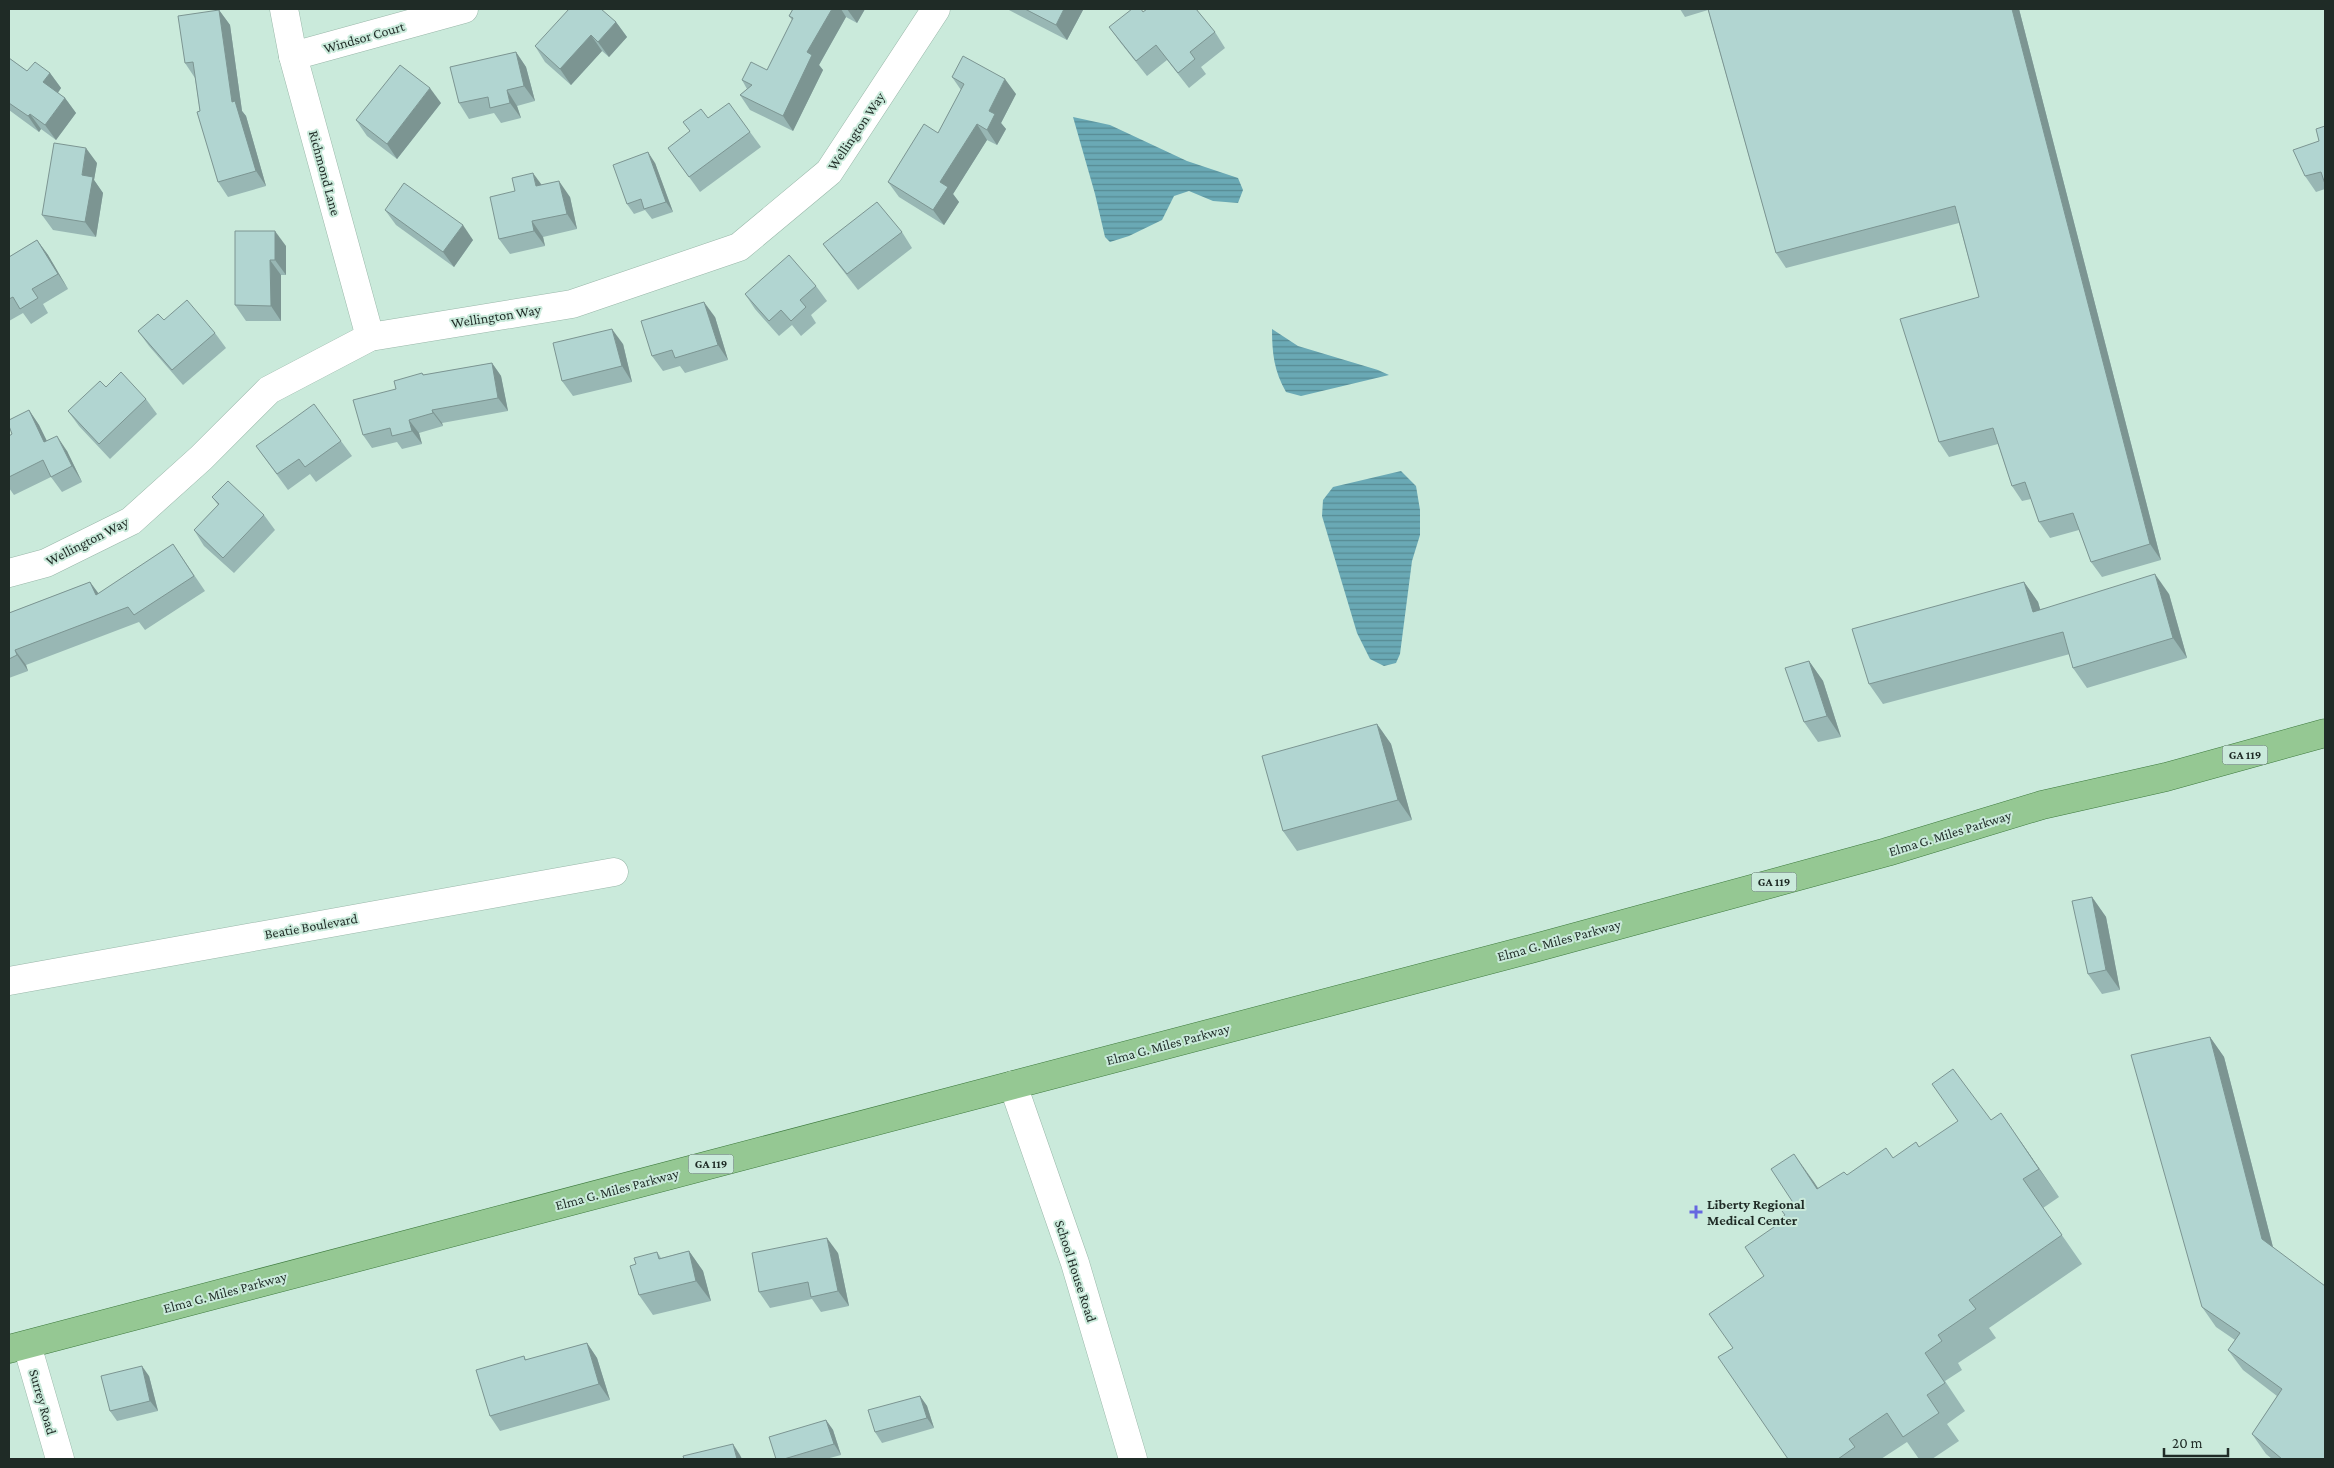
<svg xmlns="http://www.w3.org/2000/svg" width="2334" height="1468" font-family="'Crimson Pro',serif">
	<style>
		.water { fill: url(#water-rules) }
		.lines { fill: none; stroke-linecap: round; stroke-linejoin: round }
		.minor-casing { stroke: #99b7a9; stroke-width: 29 }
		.major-casing { stroke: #3e7a3e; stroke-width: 29 }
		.minor { stroke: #fff; stroke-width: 28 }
		.major { stroke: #95c893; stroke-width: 28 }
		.wall { fill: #98b7b4 }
		.shaded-wall { fill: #7c9592 }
		.building { fill: #b1d5d1; stroke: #7c9592 }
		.poi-dot { fill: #6667e0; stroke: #caeadb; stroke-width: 2 }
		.labels { text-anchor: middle; stroke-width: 4; stroke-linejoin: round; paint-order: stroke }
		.shield { fill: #caeadb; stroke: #52645c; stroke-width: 1 }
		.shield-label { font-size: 12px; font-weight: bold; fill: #1f2b26 }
		.street-label { font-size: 14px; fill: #1f2b26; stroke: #caeadb }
		.poi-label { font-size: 14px; font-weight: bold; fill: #1f2b26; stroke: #caeadb; text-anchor: start }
	</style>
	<defs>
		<pattern id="water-rules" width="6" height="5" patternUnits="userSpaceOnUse" patternTransform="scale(1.25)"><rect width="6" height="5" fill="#6aa9b5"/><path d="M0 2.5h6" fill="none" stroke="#578a93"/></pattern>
	</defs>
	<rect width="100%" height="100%" fill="#caeadb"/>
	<g class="water">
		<path d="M 1073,117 L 1110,125 L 1187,161 L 1238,178 L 1243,190 L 1238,203 L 1213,201 L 1189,191 L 1174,196 L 1162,220 L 1129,236 L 1110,242 L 1105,237 L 1095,194 Z"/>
		<path d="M 1272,329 L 1298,346 L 1378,370 L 1389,375 L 1301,396 L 1286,392 C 1274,371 1272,353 1272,329 Z"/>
		<path d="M 1401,471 L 1416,486 L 1420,510 L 1420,535 L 1412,561 L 1400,654 L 1396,663 L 1384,666 L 1370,659 L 1357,633 L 1322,516 L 1323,500 L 1333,487 Z"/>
	</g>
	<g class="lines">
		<g class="minor-casing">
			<g id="minor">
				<path d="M 284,9 L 293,56 L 370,337"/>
				<path d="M 293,56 L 464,9"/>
				<path d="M 9,573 L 46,563 L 131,521 L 201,458 L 269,390 L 370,337 L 572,304 L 739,247 L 829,172 L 936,9"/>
				<path d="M 9,981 L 614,872"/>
				<path d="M 1013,1085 L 1075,1263 L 1133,1459"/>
				<path d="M 27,1345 L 60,1459"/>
			</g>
		</g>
		<g class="major-casing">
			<path id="major" d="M 9,1349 L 1531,949 L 1887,852 L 2042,805 L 2166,777 L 2325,733"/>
		</g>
		<use href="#minor" class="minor"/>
		<use href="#major" class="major"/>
	</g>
	<g class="wall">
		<path d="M 790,9 L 865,9 L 857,23 L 846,17 L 819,65 L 823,70 L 793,131 L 750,110 L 740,95 L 747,89 L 742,80 L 767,70 L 792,20 L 789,16 L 792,10 Z"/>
		<path d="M 1007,9 L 1082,9 L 1083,10 L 1067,40 Z"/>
		<path d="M 1680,9 L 2019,9 L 2161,560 L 2102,577 L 2091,562 L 2079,530 L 2050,538 L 2039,522 L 2031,499 L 2022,501 L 2012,486 L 1998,444 L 1949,457 L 1939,442 L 1979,297 L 1959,223 L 1786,268 L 1776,253 L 1708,10 L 1685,17 Z"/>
		<path d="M 219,10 L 230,25 L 242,111 L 246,116 L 266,186 L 228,197 L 218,182 L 200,111 L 195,78 L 185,63 Z"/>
		<path d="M 1143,12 L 1215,32 L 1225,48 L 1201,67 L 1206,74 L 1189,88 L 1167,60 L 1147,76 L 1120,42 L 1109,27 Z"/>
		<path d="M 616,22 L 627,37 L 609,57 L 602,51 L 571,85 L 545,62 L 535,46 Z"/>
		<path d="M 516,52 L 526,67 L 535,101 L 517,106 L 521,118 L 501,123 L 494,113 L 469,119 L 459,103 Z"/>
		<path d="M 9,58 L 27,71 L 50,73 L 61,88 L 58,93 L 65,98 L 76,113 L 56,140 L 41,129 L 39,132 L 9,110 Z"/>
		<path d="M 952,77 L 1016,94 L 1001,123 L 1006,129 L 997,145 L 987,140 L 953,194 L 959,202 L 944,225 L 899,197 L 888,182 L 938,133 L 961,90 Z"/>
		<path d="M 441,103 L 397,159 L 367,136 L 356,120 Z"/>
		<path d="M 2325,126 L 2325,189 L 2316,192 L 2305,176 Z"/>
		<path d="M 750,132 L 761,147 L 700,192 L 668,148 Z"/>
		<path d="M 97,163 L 94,180 L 103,193 L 96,237 L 53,230 L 42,215 Z"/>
		<path d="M 655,163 L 673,212 L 652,219 L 645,210 L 634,214 L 627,204 Z"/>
		<path d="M 542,185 L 570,197 L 577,229 L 543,237 L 545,246 L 510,254 L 499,239 Z"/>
		<path d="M 385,210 L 473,240 L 454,267 L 396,225 Z"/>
		<path d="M 235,231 L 286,246 L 286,275 L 281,275 L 281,321 L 246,321 L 235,305 Z"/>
		<path d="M 902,232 L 912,248 L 858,290 L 834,259 L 823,244 Z"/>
		<path d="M 37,240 L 48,255 L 68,289 L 43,304 L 48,313 L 31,324 L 23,313 L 9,321 L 9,257 Z"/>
		<path d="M 816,286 L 827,301 L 811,315 L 816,323 L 801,336 L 792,325 L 779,336 L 755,309 L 745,294 Z"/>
		<path d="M 715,317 L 728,360 L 685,373 L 680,366 L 663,371 L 652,356 Z"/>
		<path d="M 164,320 L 215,333 L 226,348 L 183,385 L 149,346 L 138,331 Z"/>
		<path d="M 623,344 L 632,382 L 573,396 L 562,381 Z"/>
		<path d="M 492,363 L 501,376 L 508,411 L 442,423 L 443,426 L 419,433 L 422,444 L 402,449 L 397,442 L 372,448 L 363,435 L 396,389 L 422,373 L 424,375 Z"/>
		<path d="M 106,387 L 146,399 L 157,414 L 110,459 L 79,426 L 68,411 Z"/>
		<path d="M 29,410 L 39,425 L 47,441 L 67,451 L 82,482 L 62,492 L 51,477 L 14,495 L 9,488 L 9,436 L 12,434 Z"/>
		<path d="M 341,441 L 352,456 L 316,482 L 310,474 L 288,490 L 256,446 Z"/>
		<path d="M 212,497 L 264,515 L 275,530 L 234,573 L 204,546 L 194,530 L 218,505 Z"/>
		<path d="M 173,544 L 205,591 L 145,630 L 139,622 L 26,665 L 28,671 L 9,678 L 9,613 L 90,582 L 99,594 Z"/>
		<path d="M 2024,582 L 2038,602 L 2040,609 L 2169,594 L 2187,658 L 2087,688 L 2073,668 L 2070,654 L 1883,704 L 1869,684 Z"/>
		<path d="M 1809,661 L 1823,681 L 1841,737 L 1818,742 L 1804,722 Z"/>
		<path d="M 1377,724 L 1391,744 L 1412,820 L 1297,851 L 1283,831 Z"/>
		<path d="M 2092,897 L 2106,917 L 2120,990 L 2102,994 L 2088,974 Z"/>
		<path d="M 2210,1037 L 2224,1057 L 2273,1247 L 2325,1459 L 2272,1459 L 2266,1454 L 2252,1434 L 2277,1396 L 2243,1370 L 2228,1350 L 2235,1340 L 2216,1327 L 2202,1307 Z"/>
		<path d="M 1991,1120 L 2021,1142 L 2059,1197 L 2043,1208 L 2082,1264 L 1989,1328 L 1996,1338 L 1958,1363 L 1962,1370 L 1945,1381 L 1965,1411 L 1947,1424 L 1959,1441 L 1932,1459 L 1919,1459 L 1907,1442 L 1881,1459 L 1788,1459 L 1733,1348 L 1764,1276 L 1774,1227 L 1785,1215 L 1818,1188 L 1893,1158 L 1920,1147 Z"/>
		<path d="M 689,1251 L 703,1271 L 711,1301 L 653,1315 L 639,1295 L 636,1264 L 657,1252 L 661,1258 Z"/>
		<path d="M 838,1253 L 849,1306 L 821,1312 L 812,1299 L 770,1308 L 759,1292 Z"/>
		<path d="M 587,1343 L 597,1358 L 610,1400 L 500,1431 L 490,1416 L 524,1356 L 526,1360 Z"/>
		<path d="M 149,1376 L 158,1411 L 117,1421 L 110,1411 Z"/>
		<path d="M 920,1396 L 927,1406 L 934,1428 L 882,1443 L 875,1432 Z"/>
		<path d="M 826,1420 L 833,1430 L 841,1455 L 826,1459 L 776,1459 Z"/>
	</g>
	<g class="shaded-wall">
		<path d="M 832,9 L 841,9 L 846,17 L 819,65 L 823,70 L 793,131 L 783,116 L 807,52 Z"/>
		<path d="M 847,9 L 865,9 L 857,23 Z"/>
		<path d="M 1064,9 L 1082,9 L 1083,10 L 1067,40 L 1056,25 Z"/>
		<path d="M 2012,9 L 2019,9 L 2161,560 L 2150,544 Z"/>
		<path d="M 219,10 L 230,25 L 242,111 L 246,116 L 266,186 L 256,171 L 232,102 Z"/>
		<path d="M 616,22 L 627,37 L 609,57 L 598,42 Z"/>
		<path d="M 591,35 L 602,51 L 571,85 L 560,69 Z"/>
		<path d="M 516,52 L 526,67 L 535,101 L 524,86 Z"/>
		<path d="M 50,73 L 61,88 L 54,98 L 43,82 Z"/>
		<path d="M 1005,79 L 1016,94 L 1001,123 L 1006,129 L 997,145 L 987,130 L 989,111 Z"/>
		<path d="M 430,88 L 441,103 L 397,159 L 387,144 Z"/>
		<path d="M 507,90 L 517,106 L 521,118 L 510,103 Z"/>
		<path d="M 65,98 L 76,113 L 56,140 L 45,125 Z"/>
		<path d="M 30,114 L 41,129 L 39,132 L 28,116 Z"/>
		<path d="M 977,124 L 987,140 L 953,194 L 959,202 L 944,225 L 933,210 L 940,182 Z"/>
		<path d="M 86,148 L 97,163 L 94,180 L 103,193 L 96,237 L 85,222 L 82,175 Z"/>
		<path d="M 648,152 L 655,163 L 673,212 L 666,202 Z"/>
		<path d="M 533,173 L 544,188 L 536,186 Z"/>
		<path d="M 559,181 L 570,197 L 577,229 L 567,214 Z"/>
		<path d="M 532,221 L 543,237 L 545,246 L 534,231 Z"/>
		<path d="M 463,225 L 473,240 L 454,267 L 443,252 Z"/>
		<path d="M 275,231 L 286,246 L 286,275 L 275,260 Z"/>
		<path d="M 37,240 L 48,255 L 68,289 L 58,274 Z"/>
		<path d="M 270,260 L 281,275 L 281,321 L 271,306 Z"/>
		<path d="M 704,302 L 715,317 L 728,360 L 718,345 Z"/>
		<path d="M 612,329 L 623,344 L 632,382 L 622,366 Z"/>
		<path d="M 492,363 L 501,376 L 508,411 L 498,398 Z"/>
		<path d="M 29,410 L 39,425 L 55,458 L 44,442 Z"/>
		<path d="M 432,410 L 442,423 L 443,426 L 433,413 Z"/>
		<path d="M 409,420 L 419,433 L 422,444 L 412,431 Z"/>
		<path d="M 57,436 L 67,451 L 82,482 L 72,466 Z"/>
		<path d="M 2155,574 L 2169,594 L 2187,658 L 2173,638 Z"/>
		<path d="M 90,582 L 101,597 L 96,595 Z"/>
		<path d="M 2024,582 L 2038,602 L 2047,632 L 2033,612 Z"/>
		<path d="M 15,650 L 26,665 L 28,671 L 17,655 Z"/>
		<path d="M 1809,661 L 1823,681 L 1841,737 L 1827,716 Z"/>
		<path d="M 1377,724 L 1391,744 L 1412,820 L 1398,800 Z"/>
		<path d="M 2092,897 L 2106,917 L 2120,990 L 2106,970 Z"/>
		<path d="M 2210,1037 L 2224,1057 L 2276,1259 L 2262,1239 Z"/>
		<path d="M 2001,1113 L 2021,1142 L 2059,1197 L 2039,1169 Z"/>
		<path d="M 1794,1154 L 1814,1182 L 1837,1217 L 1817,1189 Z"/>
		<path d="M 827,1238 L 838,1253 L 849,1306 L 838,1291 Z"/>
		<path d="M 689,1251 L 703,1271 L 711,1301 L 696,1281 Z"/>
		<path d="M 587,1343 L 597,1358 L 610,1400 L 599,1384 Z"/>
		<path d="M 142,1366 L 149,1376 L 158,1411 L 150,1401 Z"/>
		<path d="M 920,1396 L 927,1406 L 934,1428 L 927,1418 Z"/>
		<path d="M 826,1420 L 833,1430 L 841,1455 L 834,1444 Z"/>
		<path d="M 733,1444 L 740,1455 L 742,1459 L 737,1459 Z"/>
	</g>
	<g class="building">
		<path d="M 569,9 L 601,9 L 616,22 L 598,42 L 591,35 L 560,69 L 535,46 Z"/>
		<path d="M 793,9 L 832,9 L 807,52 L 812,55 L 783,116 L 740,95 L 752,85 L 742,80 L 751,62 L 767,70 L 793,18 L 789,16 Z"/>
		<path d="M 1025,9 L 1064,9 L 1056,25 Z"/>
		<path d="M 1132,9 L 1141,9 L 1143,12 L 1147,9 L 1196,9 L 1215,32 L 1190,52 L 1195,59 L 1178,73 L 1156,45 L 1136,61 L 1109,27 Z"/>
		<path d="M 1708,9 L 2012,9 L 2150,544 L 2091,562 L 2073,513 L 2039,522 L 2025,482 L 2012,486 L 1993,428 L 1939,442 L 1900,319 L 1979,297 L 1955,206 L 1776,253 Z"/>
		<path d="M 219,10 L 232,102 L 235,101 L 256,171 L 218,182 L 197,112 L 200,111 L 193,62 L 185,63 L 178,16 Z"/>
		<path d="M 516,52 L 524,86 L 507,90 L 510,103 L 490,108 L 488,97 L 459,103 L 450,67 Z"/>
		<path d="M 963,56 L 1005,79 L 989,111 L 995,114 L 987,130 L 977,124 L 940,182 L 948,187 L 933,210 L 888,182 L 924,124 L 938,133 L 964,84 L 952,77 Z"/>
		<path d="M 9,58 L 27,71 L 35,62 L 50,73 L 43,82 L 65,98 L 45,125 L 30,114 L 28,116 L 9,103 Z"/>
		<path d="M 400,65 L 430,88 L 387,144 L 356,120 Z"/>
		<path d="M 729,103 L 750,132 L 689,177 L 668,148 L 690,131 L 683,122 L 701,109 L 708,118 Z"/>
		<path d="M 2325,126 L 2325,184 L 2321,172 L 2305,176 L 2293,150 L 2319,141 L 2316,129 Z"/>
		<path d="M 54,143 L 86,148 L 82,175 L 93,177 L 85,222 L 42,215 Z"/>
		<path d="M 648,152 L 666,202 L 644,209 L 641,199 L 627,204 L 613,165 Z"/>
		<path d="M 533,173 L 536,186 L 559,181 L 567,214 L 532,221 L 534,231 L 499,239 L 490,197 L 515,191 L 512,178 Z"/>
		<path d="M 404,183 L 463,225 L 443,252 L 385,210 Z"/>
		<path d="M 877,202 L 902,232 L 847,274 L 823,244 Z"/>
		<path d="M 235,231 L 275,231 L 275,260 L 270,260 L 271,306 L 235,305 Z"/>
		<path d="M 37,240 L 58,274 L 32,289 L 38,298 L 20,309 L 13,297 L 9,299 L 9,257 Z"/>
		<path d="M 789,255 L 816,286 L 800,300 L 806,307 L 791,321 L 781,310 L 769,321 L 745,294 Z"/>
		<path d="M 187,300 L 215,333 L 172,370 L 138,331 L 158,314 L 164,320 Z"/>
		<path d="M 704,302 L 718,345 L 675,358 L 672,350 L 652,356 L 641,321 Z"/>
		<path d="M 612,329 L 622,366 L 562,381 L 553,343 Z"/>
		<path d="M 492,363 L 498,398 L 432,410 L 433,413 L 409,420 L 412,431 L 392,436 L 390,428 L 363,435 L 353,400 L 396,389 L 394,381 L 422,373 L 423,375 Z"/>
		<path d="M 121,372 L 146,399 L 99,444 L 68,411 L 100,381 L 106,387 Z"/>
		<path d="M 314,404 L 341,441 L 305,467 L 299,459 L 277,474 L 256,446 Z"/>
		<path d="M 29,410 L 44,442 L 57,436 L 72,466 L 51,477 L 43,460 L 9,477 L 9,436 L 12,434 L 9,426 L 9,420 Z"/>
		<path d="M 228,481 L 264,515 L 223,558 L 194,530 L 219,504 L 212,497 Z"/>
		<path d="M 173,544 L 194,576 L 134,615 L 128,607 L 15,650 L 17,655 L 9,659 L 9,613 L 90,582 L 96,595 Z"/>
		<path d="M 2155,574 L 2173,638 L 2073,668 L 2063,632 L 1869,684 L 1852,629 L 2024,582 L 2033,612 Z"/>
		<path d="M 1809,661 L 1827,716 L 1804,722 L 1785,668 Z"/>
		<path d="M 1377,724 L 1398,800 L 1283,831 L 1262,756 Z"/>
		<path d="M 2092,897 L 2106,970 L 2088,974 L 2072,901 Z"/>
		<path d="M 2210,1037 L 2262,1239 L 2325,1286 L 2325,1459 L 2282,1459 L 2252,1434 L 2282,1389 L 2228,1350 L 2240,1333 L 2202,1307 L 2131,1055 Z"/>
		<path d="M 1953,1069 L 1991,1120 L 2001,1113 L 2039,1169 L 2023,1179 L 2062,1235 L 1969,1300 L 1976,1309 L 1938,1335 L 1942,1341 L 1925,1353 L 1945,1383 L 1927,1395 L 1939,1413 L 1903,1437 L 1887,1413 L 1849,1439 L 1855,1447 L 1838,1459 L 1788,1459 L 1718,1357 L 1733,1348 L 1709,1314 L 1764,1276 L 1745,1247 L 1774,1227 L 1772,1224 L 1785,1215 L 1782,1211 L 1794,1204 L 1771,1169 L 1794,1154 L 1817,1189 L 1844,1172 L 1847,1175 L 1886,1148 L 1893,1158 L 1916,1142 L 1919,1147 L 1958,1121 L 1932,1084 Z"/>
		<path d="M 827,1238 L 838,1291 L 811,1297 L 808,1282 L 759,1292 L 752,1253 Z"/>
		<path d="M 689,1251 L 696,1281 L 639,1295 L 630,1266 L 636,1264 L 634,1258 L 657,1252 L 659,1259 Z"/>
		<path d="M 587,1343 L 599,1384 L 490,1416 L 476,1370 L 524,1356 L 525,1360 Z"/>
		<path d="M 142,1366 L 150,1401 L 110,1411 L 101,1376 Z"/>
		<path d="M 920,1396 L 927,1418 L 875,1432 L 868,1410 Z"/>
		<path d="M 826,1420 L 834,1444 L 784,1459 L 776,1459 L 769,1437 Z"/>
		<path d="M 733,1444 L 737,1459 L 684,1459 L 683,1456 Z"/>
	</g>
	<path class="poi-dot" d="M1693.5 1204.5h5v5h5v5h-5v5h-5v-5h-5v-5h5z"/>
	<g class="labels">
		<g class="shield">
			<rect x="2222.5" y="745.5" width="45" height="19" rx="4"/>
			<rect x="1751.5" y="872.5" width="45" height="19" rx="4"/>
			<rect x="688.5" y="1154.5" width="45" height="19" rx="4"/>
		</g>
		<g class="shield-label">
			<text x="2245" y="759">GA 119</text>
			<text x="1774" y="886">GA 119</text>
			<text x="711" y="1168">GA 119</text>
		</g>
		<g class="street-label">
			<text transform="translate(364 37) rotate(-16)" y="5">Windsor Court</text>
			<text transform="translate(856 131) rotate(-56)" y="5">Wellington Way</text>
			<text transform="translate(325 173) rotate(75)" y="5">Richmond Lane</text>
			<text transform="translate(496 316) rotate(-9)" y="5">Wellington Way</text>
			<text transform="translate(87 541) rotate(-27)" y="5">Wellington Way</text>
			<text transform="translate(1950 833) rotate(-17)" y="5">Elma G. Miles Parkway</text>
			<text transform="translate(311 926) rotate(-10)" y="5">Beatie Boulevard</text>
			<text transform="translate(1559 940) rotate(-15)" y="5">Elma G. Miles Parkway</text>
			<text transform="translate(1168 1044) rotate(-15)" y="5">Elma G. Miles Parkway</text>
			<text transform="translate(617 1189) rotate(-15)" y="5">Elma G. Miles Parkway</text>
			<text transform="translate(1076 1271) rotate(72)" y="5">School House Road</text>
			<text transform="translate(225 1292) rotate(-15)" y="5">Elma G. Miles Parkway</text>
			<text transform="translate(43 1402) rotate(74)" y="5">Surrey Road</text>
		</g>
		<g class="poi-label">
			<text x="1707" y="1209">Liberty Regional<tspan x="1707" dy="16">Medical Center</tspan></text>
		</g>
	</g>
	<rect width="2334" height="1468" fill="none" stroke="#1f2b26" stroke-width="20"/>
	<path d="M2164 1448v8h64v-8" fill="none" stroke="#1f2b26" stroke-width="2.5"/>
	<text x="2172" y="1448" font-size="15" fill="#1f2b26" stroke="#caeadb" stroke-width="4" paint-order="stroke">20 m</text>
</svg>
